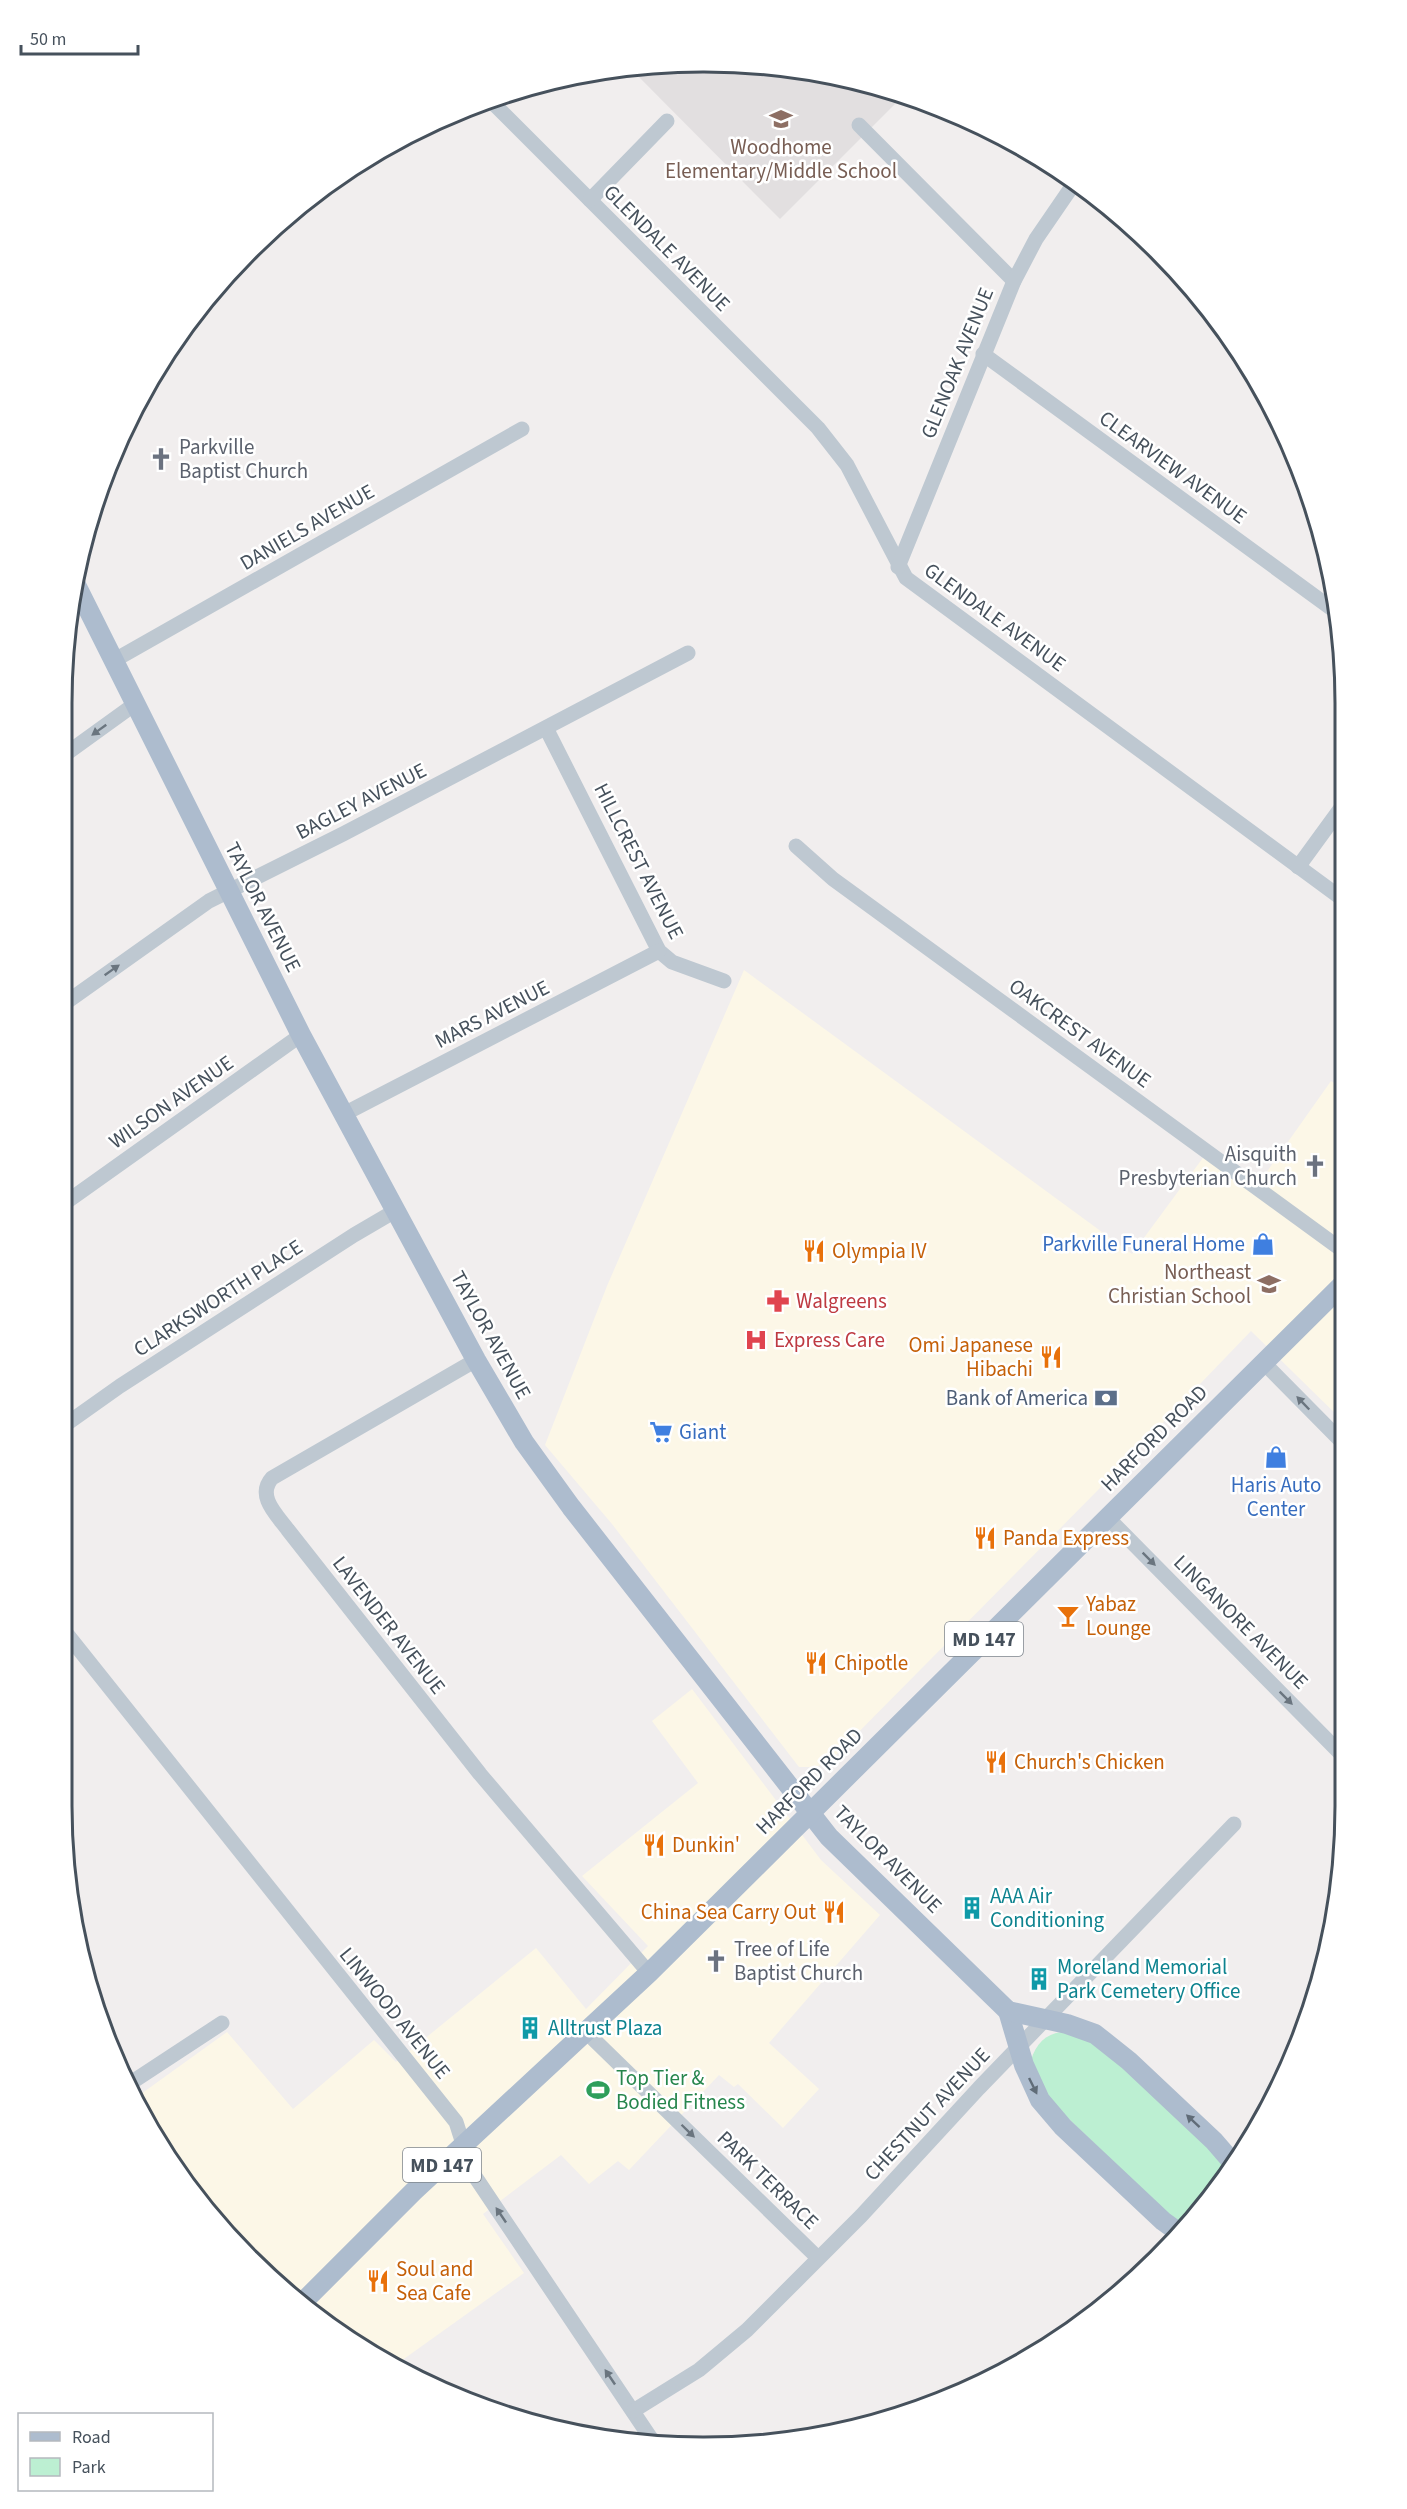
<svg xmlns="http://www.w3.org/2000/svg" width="1407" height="2509" font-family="'Source Sans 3',sans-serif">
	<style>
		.commercial { fill: #fcf7e7 }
		.education { fill: #e2dfe0 }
		.green { fill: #bcefd2 }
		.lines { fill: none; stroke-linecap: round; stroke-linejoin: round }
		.minor { stroke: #bec8d1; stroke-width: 15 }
		.major { stroke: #adbcce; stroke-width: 20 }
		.oneway { fill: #6a757f }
		.oneway2 { fill: #606c78 }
		.labels { text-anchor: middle; stroke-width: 5; stroke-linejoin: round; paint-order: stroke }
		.shield { fill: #fff; stroke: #7e858d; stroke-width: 1.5 }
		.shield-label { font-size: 20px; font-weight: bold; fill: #46515c }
		.education-label { font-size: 21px; fill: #785e54; stroke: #fff }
		.street-label { font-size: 21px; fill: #46515c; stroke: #fff }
		.worship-label { font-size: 21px; fill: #5b616d; stroke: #fff; text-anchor: start }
		.shop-label { font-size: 21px; fill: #366cbe; stroke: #fff; text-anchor: end }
		.food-label { font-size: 21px; fill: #c56008; stroke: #fff; text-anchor: start }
		.health-label { font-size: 21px; fill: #be3a42; stroke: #fff; text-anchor: start }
		.service-label { font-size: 21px; fill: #4e5e75; stroke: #fff; text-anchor: end }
		.culture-label { font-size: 21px; fill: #0d838f; stroke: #fff; text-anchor: start }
		.leisure-label { font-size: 21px; fill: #27864d; stroke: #fff; text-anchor: start }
		.rim { fill: none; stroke: #46515c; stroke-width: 3 }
	</style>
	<rect width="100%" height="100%" fill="#f1eeee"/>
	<g class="commercial">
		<path d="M 744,970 L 1132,1254 L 1208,1151 L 1256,1187 L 1331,1081 L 1342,1088 L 1343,1421 L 1251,1331 L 1098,1490 L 829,1762 L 815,1767 L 799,1767 L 612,1524 L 545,1445 L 607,1286 Z"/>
		<path d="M 692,1689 L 821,1860 L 880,1915 L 769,2043 L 819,2089 L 783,2128 L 738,2084 L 734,2087 L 719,2075 L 629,2170 L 618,2161 L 589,2184 L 561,2155 L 483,2214 L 524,2273 L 394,2366 L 347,2339 L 250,2260 L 194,2196 L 134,2099 L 227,2032 L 293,2109 L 374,2040 L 396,2062 L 536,1948 L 586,2009 L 648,1946 L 582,1876 L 698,1783 L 652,1721 Z"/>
	</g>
	<path class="education" d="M 662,63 L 788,67 L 905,94 L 780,219 L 630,68 Z"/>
	<path class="green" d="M 1062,2032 L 1097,2042 L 1159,2098 L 1229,2169 L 1185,2230 L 1051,2102 L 1031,2060 C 1036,2044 1045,2034 1062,2032 Z"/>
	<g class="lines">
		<g class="minor">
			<path d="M 491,101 L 818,428 L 847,465 L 906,578 L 1341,898"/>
			<path d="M 859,125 L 1014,281"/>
			<path d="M 590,200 L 667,121"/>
			<path d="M 983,354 L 1339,614"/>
			<path d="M 898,567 L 1014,281 L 1036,239 L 1073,185"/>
			<path d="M 113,661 L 522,429"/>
			<path d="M 546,728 L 659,951 L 672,962 L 724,981"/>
			<path d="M 63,756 L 135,704"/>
			<path d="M 796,846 L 833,879 L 1342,1250"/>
			<path d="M 1298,867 L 1341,808"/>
			<path d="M 64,1004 L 209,901 L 343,834 L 688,653"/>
			<path d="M 344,1114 L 659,951"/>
			<path d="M 65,1203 L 301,1035"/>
			<path d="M 476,1360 L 272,1478 C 256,1496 277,1515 288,1530 L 480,1774 L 649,1973"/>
			<path d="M 1264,1363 L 1343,1443"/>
			<path d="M 65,1425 L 120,1386 L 354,1235 L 395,1211"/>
			<path d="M 1108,1518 L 1344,1757"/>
			<path d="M 66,1633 L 456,2122 L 472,2172 L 654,2443"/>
			<path d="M 586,2032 L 818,2258"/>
			<path d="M 126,2086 L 222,2023"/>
			<path d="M 633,2411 L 699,2370 L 747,2330 L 861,2216 L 979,2088 L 1234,1824"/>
		</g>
		<g class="major">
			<path d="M 76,585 L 301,1035 L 476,1360 L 524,1442 L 571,1507 L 829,1837 L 1008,2011 L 1024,2065 L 1040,2100 L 1063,2127 L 1163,2221 L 1181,2234"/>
			<path d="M 1008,2011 L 1067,2024 L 1095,2034 L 1129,2061 L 1214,2141 L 1233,2163"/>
			<path d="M 302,2303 L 414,2191 L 649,1973 L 1342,1285"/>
		</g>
	</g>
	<defs><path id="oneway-solid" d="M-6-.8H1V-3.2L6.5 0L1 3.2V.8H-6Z" transform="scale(1.5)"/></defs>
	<g class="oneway">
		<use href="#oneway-solid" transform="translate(99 730) rotate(144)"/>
		<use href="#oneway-solid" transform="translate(112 970) rotate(-35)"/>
		<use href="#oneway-solid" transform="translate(1303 1403) rotate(-134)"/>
		<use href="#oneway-solid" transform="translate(1149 1559) rotate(45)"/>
		<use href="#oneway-solid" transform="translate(1286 1698) rotate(45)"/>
		<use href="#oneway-solid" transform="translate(688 2131) rotate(44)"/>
		<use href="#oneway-solid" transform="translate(501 2215) rotate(-124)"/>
		<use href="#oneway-solid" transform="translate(610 2377) rotate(-124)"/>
	</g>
	<g class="oneway2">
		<use href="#oneway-solid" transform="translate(1033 2086) rotate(64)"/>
		<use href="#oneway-solid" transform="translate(1193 2121) rotate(-137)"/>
	</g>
	<defs>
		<g id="school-bare" transform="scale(1.8)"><path d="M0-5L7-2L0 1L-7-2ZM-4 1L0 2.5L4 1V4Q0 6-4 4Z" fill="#8d6e63" stroke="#fff" stroke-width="2.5" paint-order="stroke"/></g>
		<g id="church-bare" transform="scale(1.8)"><path d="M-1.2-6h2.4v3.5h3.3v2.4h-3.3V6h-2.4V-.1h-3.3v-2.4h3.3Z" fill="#6b7280" stroke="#fff" stroke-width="2.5" paint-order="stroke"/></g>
		<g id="shop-bare" transform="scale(1.8)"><path d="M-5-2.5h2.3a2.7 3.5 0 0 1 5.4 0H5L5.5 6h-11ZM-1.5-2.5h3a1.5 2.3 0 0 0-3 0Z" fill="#3f7fe0" stroke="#fff" stroke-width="2.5" paint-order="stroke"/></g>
		<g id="restaurant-bare" transform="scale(1.8)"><path d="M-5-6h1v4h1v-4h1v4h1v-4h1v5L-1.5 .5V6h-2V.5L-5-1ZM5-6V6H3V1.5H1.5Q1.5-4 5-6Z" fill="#e8710a" stroke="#fff" stroke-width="2.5" paint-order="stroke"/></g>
		<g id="pharmacy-bare" transform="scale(1.8)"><path d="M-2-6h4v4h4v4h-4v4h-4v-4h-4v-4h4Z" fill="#e0444e" stroke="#fff" stroke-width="2.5" paint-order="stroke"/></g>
		<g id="hospital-bare" transform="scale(1.8)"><path d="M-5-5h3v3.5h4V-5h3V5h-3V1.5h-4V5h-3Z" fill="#e0444e" stroke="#fff" stroke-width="2.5" paint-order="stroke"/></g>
		<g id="bank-bare" transform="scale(1.8)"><path d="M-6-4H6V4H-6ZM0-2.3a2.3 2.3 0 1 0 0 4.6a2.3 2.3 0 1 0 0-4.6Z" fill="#5c6f8a" stroke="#fff" stroke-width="2.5" paint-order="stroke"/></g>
		<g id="supermarket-bare" transform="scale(1.8)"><path d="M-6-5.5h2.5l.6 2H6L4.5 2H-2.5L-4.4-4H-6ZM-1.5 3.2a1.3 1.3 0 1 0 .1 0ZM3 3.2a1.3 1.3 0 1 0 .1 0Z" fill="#3f7fe0" stroke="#fff" stroke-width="2.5" paint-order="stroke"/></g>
		<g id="bar-bare" transform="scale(1.8)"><path d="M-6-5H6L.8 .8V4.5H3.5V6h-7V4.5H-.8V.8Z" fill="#e8710a" stroke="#fff" stroke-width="2.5" paint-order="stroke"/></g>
		<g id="building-bare" transform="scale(1.8)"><path d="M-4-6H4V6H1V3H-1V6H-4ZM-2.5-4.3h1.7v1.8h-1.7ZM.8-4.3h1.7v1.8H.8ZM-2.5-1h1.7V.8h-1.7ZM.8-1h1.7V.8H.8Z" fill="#0f9aa8" stroke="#fff" stroke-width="2.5" paint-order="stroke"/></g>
		<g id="stadium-bare" transform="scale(1.8)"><path d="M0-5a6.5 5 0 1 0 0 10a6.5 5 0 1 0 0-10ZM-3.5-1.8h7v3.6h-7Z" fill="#2e9e5b" stroke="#fff" stroke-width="2.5" paint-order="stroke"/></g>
	</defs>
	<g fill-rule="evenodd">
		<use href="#school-bare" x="781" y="119"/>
		<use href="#church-bare" x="161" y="459"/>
		<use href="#church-bare" x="1315" y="1166"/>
		<use href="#shop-bare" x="1263" y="1244"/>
		<use href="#restaurant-bare" x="814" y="1251"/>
		<use href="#school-bare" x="1269" y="1284"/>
		<use href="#pharmacy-bare" x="778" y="1301"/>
		<use href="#hospital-bare" x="756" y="1340"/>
		<use href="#restaurant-bare" x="1051" y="1357"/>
		<use href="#bank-bare" x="1106" y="1398"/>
		<use href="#supermarket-bare" x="661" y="1432"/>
		<use href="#shop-bare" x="1276" y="1457"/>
		<use href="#restaurant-bare" x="985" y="1538"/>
		<use href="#bar-bare" x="1068" y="1616"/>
		<use href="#restaurant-bare" x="816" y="1663"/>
		<use href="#restaurant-bare" x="996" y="1762"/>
		<use href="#restaurant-bare" x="654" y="1845"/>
		<use href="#building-bare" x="972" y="1908"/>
		<use href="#restaurant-bare" x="834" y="1912"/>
		<use href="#church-bare" x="716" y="1961"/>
		<use href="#building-bare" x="1039" y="1979"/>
		<use href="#building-bare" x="530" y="2028"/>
		<use href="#stadium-bare" x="598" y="2090"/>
		<use href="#restaurant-bare" x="378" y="2281"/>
	</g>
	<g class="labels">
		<g class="shield">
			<rect x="945" y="1622" width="78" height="34" rx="4.5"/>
			<rect x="403" y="2148" width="78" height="34" rx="4.5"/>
		</g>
		<g class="shield-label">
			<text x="984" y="1646">MD 147</text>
			<text x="442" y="2172">MD 147</text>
		</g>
		<g class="education-label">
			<text x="781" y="154">Woodhome<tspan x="781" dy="24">Elementary/Middle School</tspan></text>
			<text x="1251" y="1279" text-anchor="end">Northeast<tspan x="1251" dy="24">Christian School</tspan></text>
		</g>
		<g class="street-label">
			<text transform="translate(667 248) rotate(45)" y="7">GLENDALE AVENUE</text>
			<text transform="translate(957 363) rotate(-68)" y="7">GLENOAK AVENUE</text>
			<text transform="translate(1173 467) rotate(36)" y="7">CLEARVIEW AVENUE</text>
			<text transform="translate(307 527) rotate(-30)" y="7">DANIELS AVENUE</text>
			<text transform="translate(995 617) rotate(36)" y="7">GLENDALE AVENUE</text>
			<text transform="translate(361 801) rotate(-27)" y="7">BAGLEY AVENUE</text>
			<text transform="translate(639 861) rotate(63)" y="7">HILLCREST AVENUE</text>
			<text transform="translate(263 907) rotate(63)" y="7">TAYLOR AVENUE</text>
			<text transform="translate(492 1014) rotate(-27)" y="7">MARS AVENUE</text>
			<text transform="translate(1080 1033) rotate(36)" y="7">OAKCREST AVENUE</text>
			<text transform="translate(171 1102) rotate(-35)" y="7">WILSON AVENUE</text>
			<text transform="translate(218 1298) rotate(-33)" y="7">CLARKSWORTH PLACE</text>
			<text transform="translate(491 1335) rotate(61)" y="7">TAYLOR AVENUE</text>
			<text transform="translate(1154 1438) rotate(-45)" y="7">HARFORD ROAD</text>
			<text transform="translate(1241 1622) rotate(45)" y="7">LINGANORE AVENUE</text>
			<text transform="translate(389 1625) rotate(52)" y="7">LAVENDER AVENUE</text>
			<text transform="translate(809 1781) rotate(-45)" y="7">HARFORD ROAD</text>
			<text transform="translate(888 1859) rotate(45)" y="7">TAYLOR AVENUE</text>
			<text transform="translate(395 2013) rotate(51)" y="7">LINWOOD AVENUE</text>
			<text transform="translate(927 2114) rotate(-47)" y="7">CHESTNUT AVENUE</text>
			<text transform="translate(768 2180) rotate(44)" y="7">PARK TERRACE</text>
		</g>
		<g class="worship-label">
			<text x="179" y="454">Parkville<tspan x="179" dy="24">Baptist Church</tspan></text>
			<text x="1297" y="1161" text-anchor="end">Aisquith<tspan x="1297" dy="24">Presbyterian Church</tspan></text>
			<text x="734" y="1956">Tree of Life<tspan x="734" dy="24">Baptist Church</tspan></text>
		</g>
		<g class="shop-label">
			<text x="1245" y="1251">Parkville Funeral Home</text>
			<text x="679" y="1439" text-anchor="start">Giant</text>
			<text x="1276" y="1492" text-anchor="middle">Haris Auto<tspan x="1276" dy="24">Center</tspan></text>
		</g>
		<g class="food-label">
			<text x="832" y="1258">Olympia IV</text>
			<text x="1033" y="1352" text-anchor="end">Omi Japanese<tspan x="1033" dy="24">Hibachi</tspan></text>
			<text x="1003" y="1545">Panda Express</text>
			<text x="1086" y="1611">Yabaz<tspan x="1086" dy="24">Lounge</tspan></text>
			<text x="834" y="1670">Chipotle</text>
			<text x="1014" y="1769">Church's Chicken</text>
			<text x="672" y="1852">Dunkin'</text>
			<text x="816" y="1919" text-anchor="end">China Sea Carry Out</text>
			<text x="396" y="2276">Soul and<tspan x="396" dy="24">Sea Cafe</tspan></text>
		</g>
		<g class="health-label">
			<text x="796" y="1308">Walgreens</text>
			<text x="774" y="1347">Express Care</text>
		</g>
		<g class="service-label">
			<text x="1088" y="1405">Bank of America</text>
		</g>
		<g class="culture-label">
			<text x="990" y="1903">AAA Air<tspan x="990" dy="24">Conditioning</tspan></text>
			<text x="1057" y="1974">Moreland Memorial<tspan x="1057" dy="24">Park Cemetery Office</tspan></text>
			<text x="548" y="2035">Alltrust Plaza</text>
		</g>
		<g class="leisure-label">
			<text x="616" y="2085">Top Tier &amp;<tspan x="616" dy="24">Bodied Fitness</tspan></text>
		</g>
	</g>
	<path d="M0 0H1407V2509H0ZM703 72H704A631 631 0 0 1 1335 703V1806A631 631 0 0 1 704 2437H703A631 631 0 0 1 72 1806V703A631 631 0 0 1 703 72Z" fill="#fff" fill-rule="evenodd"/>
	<path class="rim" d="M703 72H704A631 631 0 0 1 1335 703V1806A631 631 0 0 1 704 2437H703A631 631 0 0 1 72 1806V703A631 631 0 0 1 703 72Z"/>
	<rect x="18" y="2413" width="195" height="78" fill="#ffffff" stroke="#b5b9be" stroke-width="1.5"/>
	<rect x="30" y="2432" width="30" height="9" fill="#adbcce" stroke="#b5b9be" stroke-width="1.5"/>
	<text x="72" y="2443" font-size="18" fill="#46515c">Road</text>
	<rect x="30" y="2458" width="30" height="18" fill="#bcefd2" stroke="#b5b9be" stroke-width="1.5"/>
	<text x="72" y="2473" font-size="18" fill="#46515c">Park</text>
	<path d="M21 45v9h117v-9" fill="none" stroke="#46515c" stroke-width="3"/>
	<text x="30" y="45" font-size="18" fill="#46515c" stroke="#ffffff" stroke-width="4.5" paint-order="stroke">50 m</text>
</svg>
